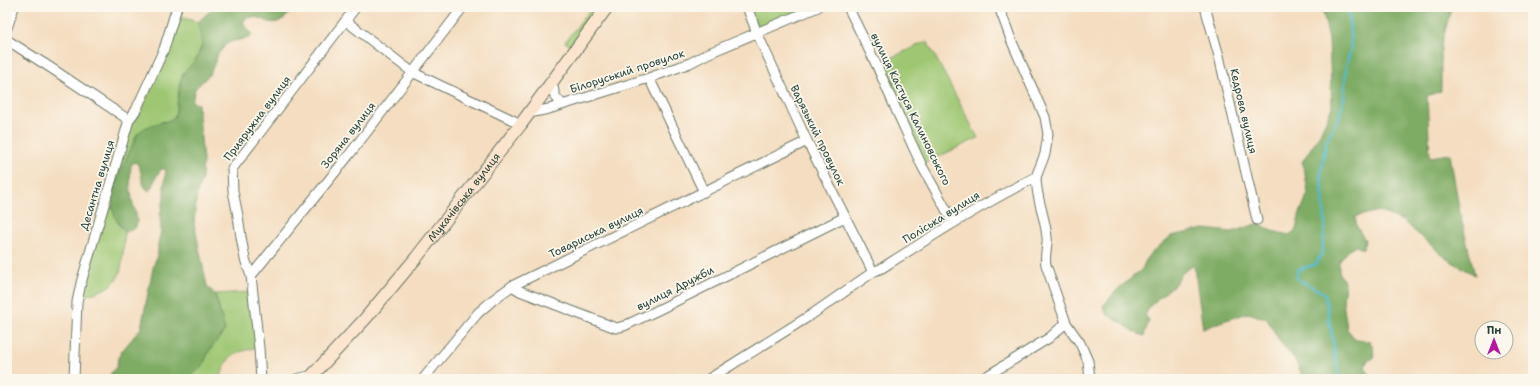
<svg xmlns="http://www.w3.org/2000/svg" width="1540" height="386" font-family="'Shantell Sans',sans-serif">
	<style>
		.green { fill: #9fc773; stroke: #5f8254 }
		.forest { fill: #7fac65; stroke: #4f744c }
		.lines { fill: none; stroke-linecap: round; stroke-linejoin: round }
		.stream { stroke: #51bbce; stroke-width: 2.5 }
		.street-casing { stroke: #6a7565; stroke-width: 11 }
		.secondary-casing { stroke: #6a7565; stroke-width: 14 }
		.street { stroke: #fff; stroke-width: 9 }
		.secondary { stroke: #fce5cf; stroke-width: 12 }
		.labels { text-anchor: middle; stroke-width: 3.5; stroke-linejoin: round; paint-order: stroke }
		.street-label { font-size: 11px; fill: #1f3d34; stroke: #fbf7ec }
	</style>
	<rect width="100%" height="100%" fill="#fbf7ec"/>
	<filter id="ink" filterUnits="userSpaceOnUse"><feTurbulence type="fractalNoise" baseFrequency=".025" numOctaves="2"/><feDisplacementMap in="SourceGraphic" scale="8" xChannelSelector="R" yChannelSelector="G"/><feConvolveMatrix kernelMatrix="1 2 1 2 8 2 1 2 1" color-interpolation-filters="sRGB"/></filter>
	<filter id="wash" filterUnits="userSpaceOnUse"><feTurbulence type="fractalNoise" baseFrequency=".012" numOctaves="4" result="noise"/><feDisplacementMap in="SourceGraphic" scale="16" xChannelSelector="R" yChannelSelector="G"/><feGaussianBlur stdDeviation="0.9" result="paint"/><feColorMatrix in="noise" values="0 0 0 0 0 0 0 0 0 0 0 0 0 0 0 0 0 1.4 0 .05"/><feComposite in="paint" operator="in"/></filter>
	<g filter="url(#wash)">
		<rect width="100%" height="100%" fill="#f4ddc0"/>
		<g class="green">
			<path d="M 592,7 L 602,7 L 592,21 L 587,19 L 585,22 L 586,25 L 573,47 L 565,42 Z"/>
			<path d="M 749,7 L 794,7 L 796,13 L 761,28 L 757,26 Z"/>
			<path d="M 177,16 L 198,22 L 202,45 L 196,60 L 184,72 L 181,79 L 175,116 L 169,121 L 160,122 L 137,134 L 112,193 L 115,176 L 130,124 L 140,113 L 150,91 L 167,47 Z"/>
			<path d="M 927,41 L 978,138 L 923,164 L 878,64 Z"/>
			<path d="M 112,206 L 119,225 L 125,231 C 120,274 128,285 80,297 L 103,216 Z"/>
			<path d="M 251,292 L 258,347 C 232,354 229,352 220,379 L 186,379 L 202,367 L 209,351 L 225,330 L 215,294 Z"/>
		</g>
		<g class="forest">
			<path d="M 214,7 L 287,7 L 289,14 C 270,34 264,12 246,18 L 243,23 L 252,34 L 249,38 L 233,41 L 226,44 L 218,54 L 210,74 L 195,89 L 192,102 L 198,104 L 203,161 L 202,178 L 197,194 L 194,223 L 207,286 L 215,294 L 225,330 L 209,351 L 202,367 L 184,379 L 110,379 L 111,373 L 117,366 L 118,358 L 122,351 L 141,328 L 153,268 L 158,252 L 158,244 L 161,231 L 160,215 L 164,199 L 164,186 L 166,169 L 162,169 C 154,176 155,184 149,191 C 138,185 145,169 135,162 L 131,165 C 130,176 130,188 132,200 C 134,211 139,215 136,227 L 129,231 L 125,231 C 100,206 117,177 130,151 C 134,144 135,135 142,130 C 151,122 169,124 175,116 L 181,79 L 184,72 L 196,60 L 202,45 L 198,22 Z"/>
			<path d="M 1322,7 L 1449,7 L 1451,10 L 1441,45 L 1441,91 L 1427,96 L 1430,157 L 1450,154 L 1460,214 L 1475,275 L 1447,259 L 1403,221 L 1379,211 L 1355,217 L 1357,227 L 1365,240 L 1363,249 L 1356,246 L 1349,250 L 1339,262 L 1339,272 L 1345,284 L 1343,301 L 1347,329 L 1356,340 L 1369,341 L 1373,346 L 1374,358 L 1367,361 L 1365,368 L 1373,379 L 1304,379 L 1294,358 L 1280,342 L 1267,319 L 1248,313 L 1220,322 L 1203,329 L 1194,265 L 1181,274 L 1176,283 L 1151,305 L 1145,315 L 1149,320 L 1144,336 L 1132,331 L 1122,323 L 1106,314 L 1103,306 L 1117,290 L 1142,269 L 1148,256 L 1171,236 L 1204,229 L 1232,232 L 1259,223 L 1272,231 L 1289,235 L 1296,230 L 1299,216 L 1308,193 L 1304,167 L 1302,162 L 1320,134 L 1332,107 L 1329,40 Z"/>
		</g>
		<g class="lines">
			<path class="stream" d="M 1339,379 L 1325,294 L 1296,278 L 1298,270 L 1316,264 L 1322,253 L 1325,223 L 1321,171 L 1326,142 L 1339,117 L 1344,98 L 1346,67 L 1351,48 L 1349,14 L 1347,7"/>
		</g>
	</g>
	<g filter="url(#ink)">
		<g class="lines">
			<g class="street-casing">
				<g id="street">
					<path d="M 747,7 L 757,33 L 807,141 L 873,272"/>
					<path d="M 848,7 L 877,66 L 898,114 L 922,166 L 953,222"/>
					<path d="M 1205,7 L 1219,56 L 1257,220"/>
					<path d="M 346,21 L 412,72 L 521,124"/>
					<path d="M 7,28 L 14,7"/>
					<path d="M 7,40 L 51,68 L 129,120"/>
					<path d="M 649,78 L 704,192"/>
					<path d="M 552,82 L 555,96 L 562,104"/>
					<path d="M 529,113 L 549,109 L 649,78 L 690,63 L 709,53 L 818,7"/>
					<path d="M 1036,177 C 1036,198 1045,216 1047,237 C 1048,246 1044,255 1046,265 L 1066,323 L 1080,343 L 1088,361 L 1090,379"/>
					<path d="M 251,276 L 349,155 L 463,7"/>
					<path d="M 512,286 L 520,291 L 616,328 L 624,326 L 656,311 L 845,217"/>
					<path d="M 74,379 L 77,302 L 81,283 L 129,120 L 136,110 L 164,49 L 177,7"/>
					<path d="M 261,379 L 259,348 L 251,276 L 245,259 L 241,237 L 238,216 L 233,191 L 232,169 L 356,7"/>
					<path d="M 296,379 L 314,375"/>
					<path d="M 423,379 L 478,313 L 494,299 L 512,286 L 807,141"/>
					<path d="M 709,379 L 811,315 L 873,272 L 882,268 C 932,236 982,204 1036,177 L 1045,154 L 1048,134 L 1045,117 L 1012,42 L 999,7"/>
					<path d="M 982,379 L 1049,338 L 1066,323"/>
				</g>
			</g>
			<g class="secondary-casing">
				<g id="secondary">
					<path id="s1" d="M 309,379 L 365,319 L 416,258 L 521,124 L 607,7"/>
				</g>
			</g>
			<use href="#street" class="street"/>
			<use href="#secondary" class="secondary"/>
		</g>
	</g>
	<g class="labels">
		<g class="street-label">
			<text transform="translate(627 71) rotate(-18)" y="4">Білоруський провулок</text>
			<text transform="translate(911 109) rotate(64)" y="4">вулиця Кастуся Калиновського</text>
			<text transform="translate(1244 111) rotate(77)" y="4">Кедрова вулиця</text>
			<text transform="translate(257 118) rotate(-53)" y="4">Прияружна вулиця</text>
			<text transform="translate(348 135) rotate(-52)" y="4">Зоряна вулиця</text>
			<text transform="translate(818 135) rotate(64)" y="4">Варязький провулок</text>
			<text transform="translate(97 185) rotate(-73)" y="4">Десантна вулиця</text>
			<text dy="4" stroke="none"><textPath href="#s1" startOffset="239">Мукачівська вулиця</textPath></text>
			<text transform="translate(941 217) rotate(-32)" y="4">Поліська вулиця</text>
			<text transform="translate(596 232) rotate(-26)" y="4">Товариська вулиця</text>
			<text transform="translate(675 288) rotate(-27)" y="4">вулиця Дружби</text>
		</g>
	</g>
	<rect width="1540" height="386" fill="none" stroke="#fbf7ec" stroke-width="24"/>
	<g transform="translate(1494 340)"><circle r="19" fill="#fbf7ec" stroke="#a3ada2"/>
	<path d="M0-3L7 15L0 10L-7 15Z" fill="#b5179e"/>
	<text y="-6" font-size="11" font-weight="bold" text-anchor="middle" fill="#1f3d34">Пн</text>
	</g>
</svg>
